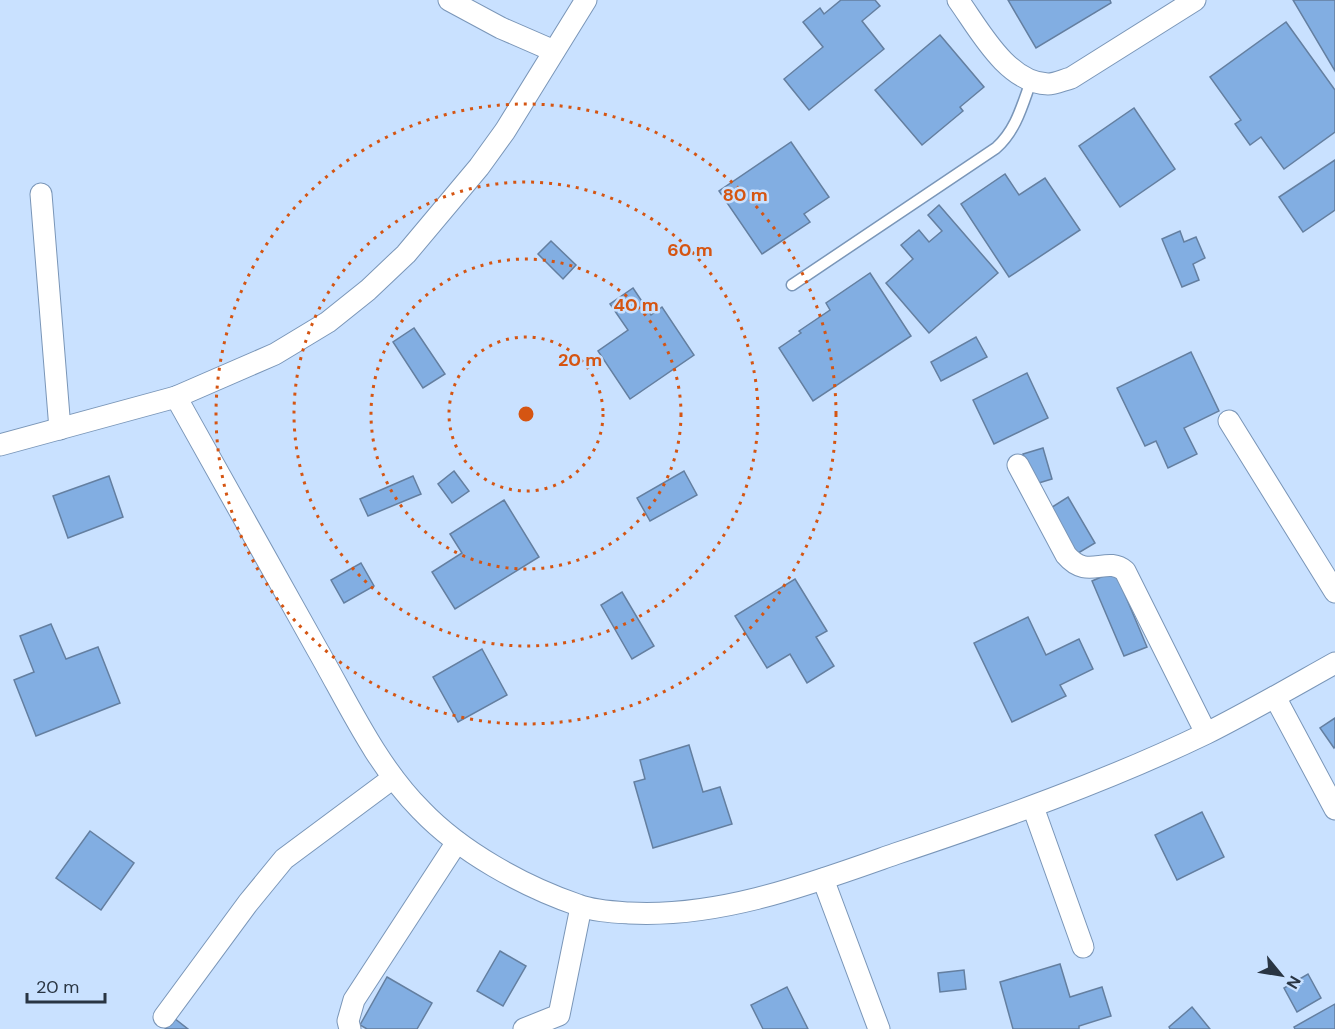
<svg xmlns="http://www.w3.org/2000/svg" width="1335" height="1029" font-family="'DM Sans',sans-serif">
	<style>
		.building { fill: #82aee2; stroke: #647fa0; stroke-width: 1.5 }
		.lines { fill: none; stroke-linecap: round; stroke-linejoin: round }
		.lane-casing { stroke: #7a96b8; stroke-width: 13 }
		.street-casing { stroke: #7a96b8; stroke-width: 23 }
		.lane { stroke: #fff; stroke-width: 10 }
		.street { stroke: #fff; stroke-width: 21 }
		.ring { fill: none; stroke: #d55512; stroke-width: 3; stroke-dasharray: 3 6 }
		.centre { fill: #d55512; stroke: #c9e1ff; stroke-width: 3 }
		.ring-label { font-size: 18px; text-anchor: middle; font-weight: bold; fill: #d55512; stroke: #c9e1ff; stroke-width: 5; stroke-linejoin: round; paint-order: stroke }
	</style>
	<rect width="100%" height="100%" fill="#c9e1ff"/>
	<g class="building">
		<path d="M 841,0 L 875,0 L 880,6 L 862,21 L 884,49 L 809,110 L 784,79 L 823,47 L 803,22 L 820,8 L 824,14 Z"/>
		<path d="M 1008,0 L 1110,0 L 1111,3 L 1036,48 Z"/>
		<path d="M 1293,0 L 1335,0 L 1335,71 Z"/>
		<path d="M 1286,22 L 1335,90 L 1335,132 L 1284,169 L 1261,137 L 1250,145 L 1235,124 L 1241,120 L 1210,77 Z"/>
		<path d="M 940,35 L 984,87 L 960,107 L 963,111 L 922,145 L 875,90 Z"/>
		<path d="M 1134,108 L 1175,169 L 1120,207 L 1079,146 Z"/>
		<path d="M 791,142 L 829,197 L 804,214 L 810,222 L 762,254 L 719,191 Z"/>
		<path d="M 1335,160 L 1335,210 L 1303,232 L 1279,197 Z"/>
		<path d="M 1005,174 L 1019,195 L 1045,178 L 1080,230 L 1009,277 L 961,204 Z"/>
		<path d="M 939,205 L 998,273 L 929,333 L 886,283 L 913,259 L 901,245 L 919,230 L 929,242 L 942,231 L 928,215 Z"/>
		<path d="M 1180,231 L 1184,242 L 1196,237 L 1205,258 L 1193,264 L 1199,280 L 1182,287 L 1162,239 Z"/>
		<path d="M 551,241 L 576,265 L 563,279 L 538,254 Z"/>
		<path d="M 870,273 L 911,336 L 813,401 L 779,348 L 801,333 L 799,331 L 830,310 L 826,303 Z"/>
		<path d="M 633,288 L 651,315 L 662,307 L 694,355 L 630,399 L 598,351 L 628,330 L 610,304 Z"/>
		<path d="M 414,328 L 445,374 L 423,388 L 393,342 Z"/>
		<path d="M 976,337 L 987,357 L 941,381 L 931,362 Z"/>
		<path d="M 1191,352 L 1219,411 L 1184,428 L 1197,454 L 1168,468 L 1156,441 L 1145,446 L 1117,388 Z"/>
		<path d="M 1027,373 L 1048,418 L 994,444 L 973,400 Z"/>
		<path d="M 1043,448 L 1052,479 L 1032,485 L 1023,454 Z"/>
		<path d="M 454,471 L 469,491 L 452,503 L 438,484 Z"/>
		<path d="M 684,471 L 697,495 L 650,521 L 637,498 Z"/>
		<path d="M 109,476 L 123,517 L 68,538 L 53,496 Z"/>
		<path d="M 413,476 L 421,494 L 368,516 L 360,499 Z"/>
		<path d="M 1068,497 L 1095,543 L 1075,555 L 1049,509 Z"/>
		<path d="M 504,500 L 539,557 L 455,609 L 432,572 L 462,553 L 450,534 Z"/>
		<path d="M 361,563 L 374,586 L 344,603 L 331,580 Z"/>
		<path d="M 1115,571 L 1147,647 L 1124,656 L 1092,581 Z"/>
		<path d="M 795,579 L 827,631 L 816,637 L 834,666 L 807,683 L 790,654 L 767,668 L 735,616 Z"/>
		<path d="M 622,592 L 654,646 L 632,659 L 601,605 Z"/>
		<path d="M 1028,617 L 1046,655 L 1079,639 L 1093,669 L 1060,685 L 1066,696 L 1012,722 L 974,643 Z"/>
		<path d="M 51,624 L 66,659 L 98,647 L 120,703 L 36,736 L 14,680 L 34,672 L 20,636 Z"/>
		<path d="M 482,649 L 507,695 L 458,722 L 433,677 Z"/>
		<path d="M 1335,718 L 1335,747 L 1334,748 L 1320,728 Z"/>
		<path d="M 689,745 L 703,792 L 720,787 L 732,824 L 653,848 L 634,782 L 645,779 L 640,760 Z"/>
		<path d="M 1202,812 L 1224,857 L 1177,880 L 1155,835 Z"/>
		<path d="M 90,831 L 134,863 L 101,910 L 56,878 Z"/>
		<path d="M 500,951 L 526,966 L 503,1006 L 477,991 Z"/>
		<path d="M 1060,964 L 1070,997 L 1102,987 L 1111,1016 L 1079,1026 L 1079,1029 L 1013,1029 L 1000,982 Z"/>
		<path d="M 964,970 L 966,989 L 940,992 L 938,973 Z"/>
		<path d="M 1308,974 L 1321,998 L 1297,1012 L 1284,988 Z"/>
		<path d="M 387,977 L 432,1003 L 417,1029 L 367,1029 L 360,1025 Z"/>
		<path d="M 787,987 L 808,1029 L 763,1029 L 751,1005 Z"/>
		<path d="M 1335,1004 L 1335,1029 L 1295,1029 L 1294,1027 Z"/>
		<path d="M 1192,1007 L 1210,1029 L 1170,1029 L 1169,1027 Z"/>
		<path d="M 174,1018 L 188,1029 L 165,1029 Z"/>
	</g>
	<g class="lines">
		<g class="lane-casing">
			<path id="lane" d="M 792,285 L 996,148 C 1016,130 1022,106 1031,81"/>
		</g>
		<g class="street-casing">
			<g id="street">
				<path d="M 449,0 L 501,28 L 554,51"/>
				<path d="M 958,0 C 979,29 1007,83 1048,84 C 1055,84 1063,80 1071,78 L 1195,0"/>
				<path d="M 41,194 L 60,429"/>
				<path d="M 176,397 C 223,481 270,565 317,649 C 348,703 376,765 421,810 C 461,852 523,886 578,905 C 593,911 613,912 629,913 C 720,918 810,884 895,854 C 1000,819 1105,782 1205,734 C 1249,712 1292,687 1335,663"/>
				<path d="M 1229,421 L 1335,592"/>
				<path d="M 0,445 L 176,397 L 275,354 L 328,322 L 368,290 L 406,254 L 479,167 L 505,131 L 586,0"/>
				<path d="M 1018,465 L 1066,555 C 1088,581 1106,555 1125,571 L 1206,733"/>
				<path d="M 1275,697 L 1335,809"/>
				<path d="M 1033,807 L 1083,947"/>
				<path d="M 823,879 L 879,1029"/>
				<path d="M 164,1017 L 248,903 L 284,859 L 393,778"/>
				<path d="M 350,1029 L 348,1021 L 354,1000 L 457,842"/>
				<path d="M 524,1029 L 559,1015 L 581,907"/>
			</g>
		</g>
		<use href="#lane" class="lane"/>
		<use href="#street" class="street"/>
	</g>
	<g class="ring">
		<circle cx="526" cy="414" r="77"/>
		<circle cx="526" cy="414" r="155"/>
		<circle cx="526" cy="414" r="232"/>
		<circle cx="526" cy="414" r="310"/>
	</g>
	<circle cx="526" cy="414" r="9" class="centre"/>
	<g class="ring-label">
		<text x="745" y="201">80 m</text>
		<text x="690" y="256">60 m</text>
		<text x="636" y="311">40 m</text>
		<text x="580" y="366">20 m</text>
	</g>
	<g transform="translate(1281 975) rotate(120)" stroke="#c9e1ff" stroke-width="4.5" paint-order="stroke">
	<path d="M0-4.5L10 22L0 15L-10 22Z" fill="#293543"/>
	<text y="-9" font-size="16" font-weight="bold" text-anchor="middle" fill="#293543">N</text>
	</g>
	<path d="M27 993v9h78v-9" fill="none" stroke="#293543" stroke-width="3"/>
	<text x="36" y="993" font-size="18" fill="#293543" stroke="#c9e1ff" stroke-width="4.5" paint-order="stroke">20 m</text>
</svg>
